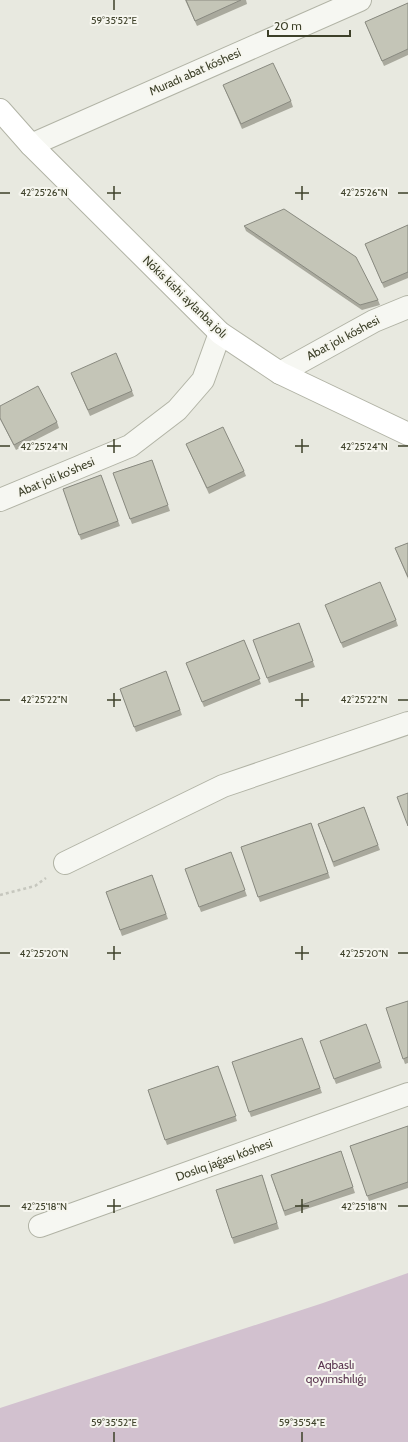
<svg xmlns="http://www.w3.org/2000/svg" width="408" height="1442" font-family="Cabin,sans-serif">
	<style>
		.green { fill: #d2c1cf }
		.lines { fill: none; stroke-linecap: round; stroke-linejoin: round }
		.minor-casing { stroke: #b1b3a5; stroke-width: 24 }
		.secondary-casing { stroke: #b1b3a5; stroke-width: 24 }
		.path { stroke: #c6c7be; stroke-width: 2.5; stroke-dasharray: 3 3; stroke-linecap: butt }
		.minor { stroke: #f6f7f2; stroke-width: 22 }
		.secondary { stroke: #fff; stroke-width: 22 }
		.wall { fill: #a9a99d }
		.building { fill: #c4c5b7; stroke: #898a80 }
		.ticks { fill: none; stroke: #3d4029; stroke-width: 1.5 }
		.labels { text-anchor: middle; stroke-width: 4; stroke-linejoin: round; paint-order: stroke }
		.street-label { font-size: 12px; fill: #3d4029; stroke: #f6f6ef }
		.park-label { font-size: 12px; fill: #5b3651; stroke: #f6f6ef }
		.ticks-label { font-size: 10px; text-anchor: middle; fill: #3d4029; stroke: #f6f6ef; stroke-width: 4; stroke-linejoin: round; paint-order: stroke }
	</style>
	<rect width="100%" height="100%" fill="#e8e9e0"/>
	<path class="green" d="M 408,1273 L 408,1442 L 0,1442 L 0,1408 L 323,1303 Z"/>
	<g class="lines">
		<g class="minor-casing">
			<g id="minor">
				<path d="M 31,145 L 360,0"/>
				<path d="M 280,373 L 374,321 L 408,307"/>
				<path d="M 0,500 L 130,446 L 177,410 L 203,380 L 220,333"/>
				<path d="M 65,863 L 223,786 L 408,723"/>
				<path d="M 40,1226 L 408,1094"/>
			</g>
		</g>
		<g class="secondary-casing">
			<path id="secondary" d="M 0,110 L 31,145 L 220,333 L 280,373 L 408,434"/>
		</g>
		<path class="path" d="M 0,895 L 35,886 L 46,878"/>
		<use href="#minor" class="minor"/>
		<use href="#secondary" class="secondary"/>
	</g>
	<g class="wall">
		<path d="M 185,0 L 246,0 L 247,4 L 197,26 Z"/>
		<path d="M 408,3 L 408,55 L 384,66 L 365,22 Z"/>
		<path d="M 223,85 L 291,101 L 293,107 L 242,129 Z"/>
		<path d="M 408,225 L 408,278 L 384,288 L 365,244 Z"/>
		<path d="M 244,226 L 378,300 L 380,305 L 362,310 L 246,231 Z"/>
		<path d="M 71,373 L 132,391 L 134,396 L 90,416 Z"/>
		<path d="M 0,406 L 57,422 L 59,428 L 16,450 L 0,419 Z"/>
		<path d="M 186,444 L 244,471 L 246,476 L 209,494 Z"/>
		<path d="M 152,460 L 170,511 L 132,524 L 113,473 Z"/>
		<path d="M 101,475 L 120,526 L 81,540 L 63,489 Z"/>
		<path d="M 408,543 L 408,579 L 395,548 Z"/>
		<path d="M 327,610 L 396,620 L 398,626 L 343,648 Z"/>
		<path d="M 299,623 L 315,667 L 269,683 L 253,640 Z"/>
		<path d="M 244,640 L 261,684 L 204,707 L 186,663 Z"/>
		<path d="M 166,671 L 182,715 L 136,732 L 120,689 Z"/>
		<path d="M 364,807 L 380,850 L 334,867 L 318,824 Z"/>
		<path d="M 311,823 L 330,878 L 260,902 L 241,847 Z"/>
		<path d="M 231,852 L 247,896 L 201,912 L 185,869 Z"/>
		<path d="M 152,875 L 168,919 L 122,936 L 106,892 Z"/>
		<path d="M 408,1001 L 408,1063 L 405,1064 L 386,1008 Z"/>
		<path d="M 302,1038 L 322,1093 L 251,1117 L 232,1062 Z"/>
		<path d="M 320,1041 L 380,1062 L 382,1068 L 336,1084 Z"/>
		<path d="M 218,1066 L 237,1121 L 167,1145 L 148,1090 Z"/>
		<path d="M 408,1126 L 408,1188 L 369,1201 L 350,1146 Z"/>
		<path d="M 341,1151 L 355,1193 L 285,1216 L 271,1175 Z"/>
		<path d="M 262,1175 L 279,1229 L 234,1244 L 216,1190 Z"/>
	</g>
	<g class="building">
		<path d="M 186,0 L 241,0 L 195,21 Z"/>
		<path d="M 408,3 L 408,49 L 382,61 L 365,22 Z"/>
		<path d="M 273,63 L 291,101 L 241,124 L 223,85 Z"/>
		<path d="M 284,209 L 356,257 L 378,300 L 360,305 L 244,226 Z"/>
		<path d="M 408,225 L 408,272 L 382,283 L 365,244 Z"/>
		<path d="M 116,353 L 132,391 L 88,410 L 71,373 Z"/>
		<path d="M 38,386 L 57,422 L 14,445 L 0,418 L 0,406 Z"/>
		<path d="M 223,427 L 244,471 L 207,488 L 186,444 Z"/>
		<path d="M 152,460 L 168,505 L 130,519 L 113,473 Z"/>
		<path d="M 101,475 L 118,521 L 79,535 L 63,489 Z"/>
		<path d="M 408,543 L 408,577 L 395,548 Z"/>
		<path d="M 380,582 L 396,620 L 341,643 L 325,605 Z"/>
		<path d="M 299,623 L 313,661 L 267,678 L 253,640 Z"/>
		<path d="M 244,640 L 260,679 L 202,702 L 186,663 Z"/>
		<path d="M 166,671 L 180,710 L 134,727 L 120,689 Z"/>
		<path d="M 408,793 L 408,826 L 397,797 Z"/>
		<path d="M 364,807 L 378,845 L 333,862 L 318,824 Z"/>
		<path d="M 311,823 L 328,873 L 258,897 L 241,847 Z"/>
		<path d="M 231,852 L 245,890 L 199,907 L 185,869 Z"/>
		<path d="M 152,875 L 166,914 L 120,930 L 106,892 Z"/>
		<path d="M 408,1001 L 408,1057 L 403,1059 L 386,1008 Z"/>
		<path d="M 366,1024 L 380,1062 L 334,1079 L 320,1041 Z"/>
		<path d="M 302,1038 L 320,1088 L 249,1112 L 232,1062 Z"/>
		<path d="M 218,1066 L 236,1116 L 165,1140 L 148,1090 Z"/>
		<path d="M 408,1126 L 408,1182 L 367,1196 L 350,1146 Z"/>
		<path d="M 341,1151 L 353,1187 L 284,1211 L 271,1175 Z"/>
		<path d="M 262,1175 L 277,1223 L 232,1238 L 216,1190 Z"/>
	</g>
	<path class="ticks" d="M 114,0 L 114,10M 114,186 L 114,200M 302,186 L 302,200M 0,193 L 10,193M 107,193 L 121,193M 295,193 L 309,193M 398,193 L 408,193M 114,439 L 114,453M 302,439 L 302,453M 0,446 L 10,446M 107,446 L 121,446M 295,446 L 309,446M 398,446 L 408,446M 114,693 L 114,707M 302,693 L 302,707M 0,700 L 10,700M 107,700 L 121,700M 295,700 L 309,700M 398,700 L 408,700M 114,946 L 114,960M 302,946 L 302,960M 0,953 L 10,953M 107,953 L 121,953M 295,953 L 309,953M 398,953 L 408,953M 114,1199 L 114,1213M 302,1199 L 302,1213M 0,1206 L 10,1206M 107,1206 L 121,1206M 295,1206 L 309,1206M 398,1206 L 408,1206M 114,1432 L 114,1442M 302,1432 L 302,1442"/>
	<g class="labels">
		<g class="street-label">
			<text transform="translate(195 72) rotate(-24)" y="4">Muradı abat kóshesi</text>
			<text transform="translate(185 297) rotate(44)" y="4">Nókis kishi aylanba jolı</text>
			<text transform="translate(343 338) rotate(-28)" y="4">Abat jolı kóshesi</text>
			<text transform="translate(56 477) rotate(-23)" y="4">Abat joli ko'shesi</text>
			<text transform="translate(224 1160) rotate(-20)" y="4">Doslıq jaǵası kóshesi</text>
		</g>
		<g class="park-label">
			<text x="336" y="1369">Aqbaslı<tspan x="336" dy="14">qoyımshılıǵı</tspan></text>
		</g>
	</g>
	<g class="ticks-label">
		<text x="114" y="24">59°35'52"E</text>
		<text x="44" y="196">42°25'26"N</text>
		<text x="364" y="196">42°25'26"N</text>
		<text x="44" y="450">42°25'24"N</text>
		<text x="364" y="450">42°25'24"N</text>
		<text x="44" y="703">42°25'22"N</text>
		<text x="364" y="703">42°25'22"N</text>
		<text x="44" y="957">42°25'20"N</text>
		<text x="364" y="957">42°25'20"N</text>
		<text x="44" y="1210">42°25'18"N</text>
		<text x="364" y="1210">42°25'18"N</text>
		<text x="114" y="1426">59°35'52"E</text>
		<text x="302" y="1426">59°35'54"E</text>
	</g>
	<path d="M268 30v6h82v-6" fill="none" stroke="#3d4029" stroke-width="2"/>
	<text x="274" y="30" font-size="12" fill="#3d4029" stroke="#f6f6ef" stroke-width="3" paint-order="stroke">20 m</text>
</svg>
